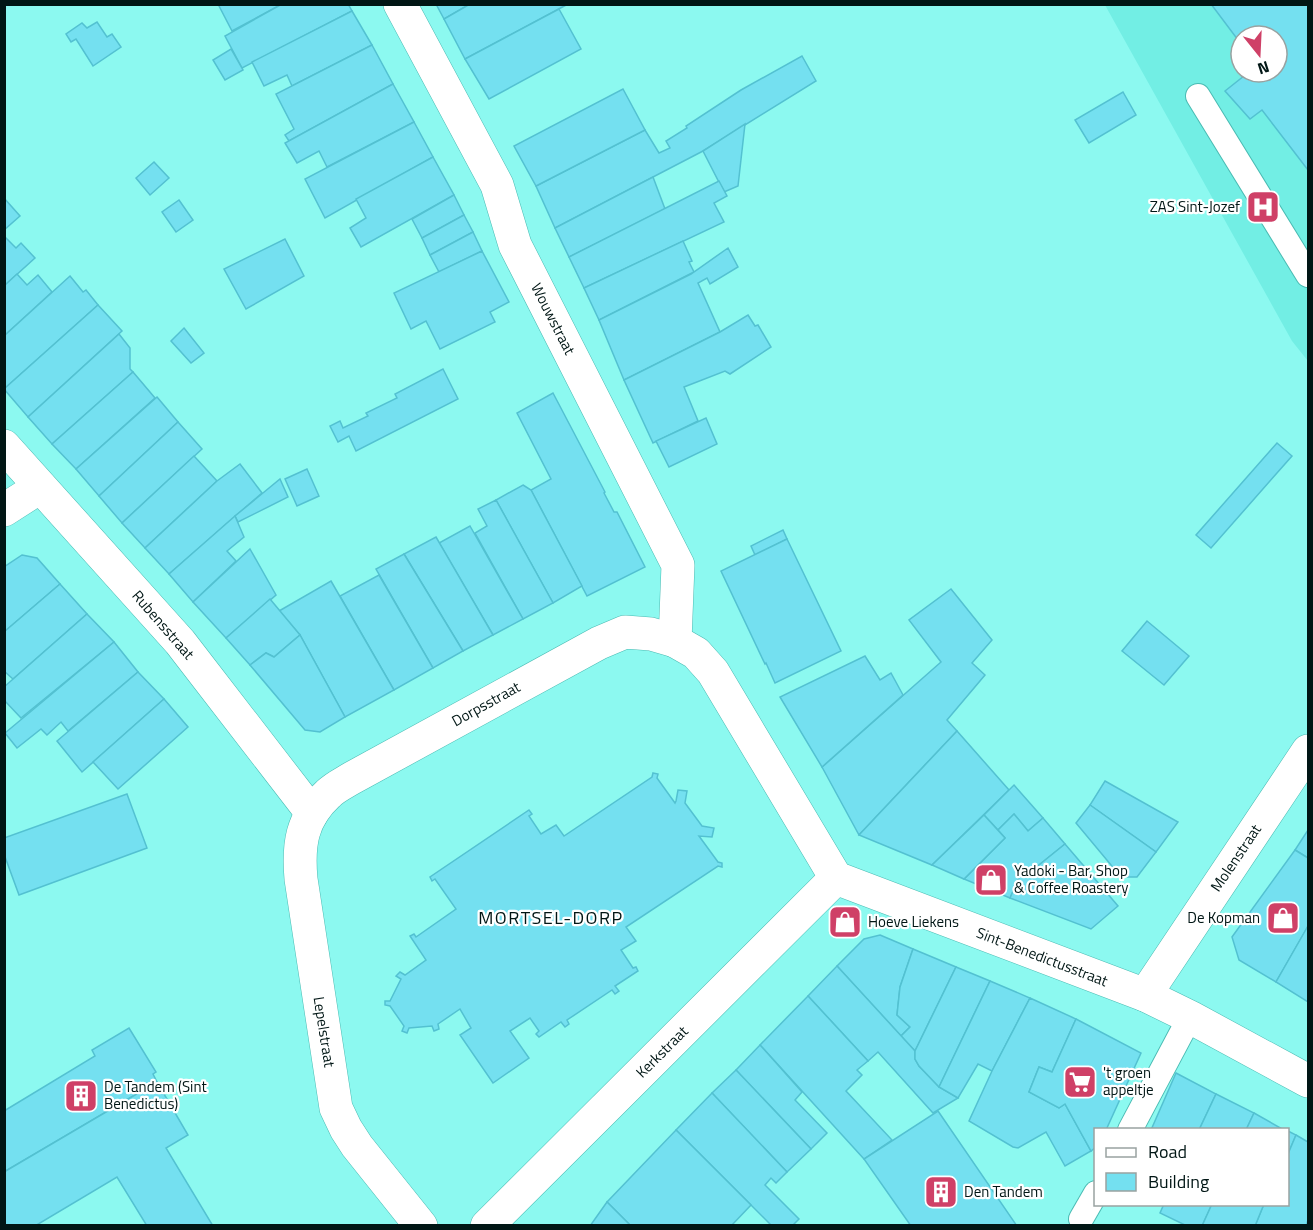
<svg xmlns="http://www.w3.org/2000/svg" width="1313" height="1230" font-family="'Titillium Web',sans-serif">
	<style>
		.built { fill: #72eee4; fill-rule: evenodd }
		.building { fill: #74e0f0; stroke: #53c1d1; stroke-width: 1.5 }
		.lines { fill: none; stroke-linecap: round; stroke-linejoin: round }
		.lane-casing { stroke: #4abbb3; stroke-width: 26 }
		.street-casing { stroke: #4abbb3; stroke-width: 34 }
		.lane { stroke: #fff; stroke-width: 24 }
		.street { stroke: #fff; stroke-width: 33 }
		.labels { text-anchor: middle; stroke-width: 4.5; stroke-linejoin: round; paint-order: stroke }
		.poi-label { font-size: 15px; fill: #011615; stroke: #fff; text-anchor: start }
		.street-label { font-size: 15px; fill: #011615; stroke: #fff }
		.quarter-label { font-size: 18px; letter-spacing: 1.5px; fill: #011615; stroke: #fff }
	</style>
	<rect width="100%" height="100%" fill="#8cf9f0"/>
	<path class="built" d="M 1105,5 L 1308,5 L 1308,361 L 1292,341 ZM 1241,36 L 1277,36 L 1277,72 L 1241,72 Z"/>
	<g class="building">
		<path d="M 218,4 L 282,4 L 232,31 Z"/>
		<path d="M 282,4 L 348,4 L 352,11 L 242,68 L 225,36 Z"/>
		<path d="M 436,4 L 470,4 L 444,19 Z"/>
		<path d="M 470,4 L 568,4 L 465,59 L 444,19 Z"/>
		<path d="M 1211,4 L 1308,4 L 1308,170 L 1262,110 L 1250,119 L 1225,91 L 1249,72 L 1277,72 L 1277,36 L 1241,36 L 1241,44 Z"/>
		<path d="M 559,9 L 581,49 L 489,99 L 465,59 Z"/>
		<path d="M 352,11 L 372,45 L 292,86 L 287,75 L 264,86 L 252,62 Z"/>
		<path d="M 97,22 L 107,37 L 112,34 L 121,47 L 93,66 L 76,39 L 71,42 L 66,34 L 82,23 L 87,28 Z"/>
		<path d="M 372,45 L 393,84 L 289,141 L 285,135 L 294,129 L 276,94 Z"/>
		<path d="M 231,49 L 243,70 L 225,80 L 213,60 Z"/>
		<path d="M 802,56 L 816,81 L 703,151 L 555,228 L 536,186 L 645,130 L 659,153 L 670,148 L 666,141 L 687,128 L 686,126 L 741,90 Z"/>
		<path d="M 393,84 L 414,122 L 327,167 L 319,151 L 297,163 L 285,143 Z"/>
		<path d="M 623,89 L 645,130 L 536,186 L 514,146 Z"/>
		<path d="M 1123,92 L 1136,115 L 1089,143 L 1075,120 Z"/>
		<path d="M 414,122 L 433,157 L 325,218 L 305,179 Z"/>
		<path d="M 745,124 L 738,186 L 724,192 L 703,151 Z"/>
		<path d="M 433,157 L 454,195 L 361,247 L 350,228 L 366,218 L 356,199 Z"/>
		<path d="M 154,162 L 169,178 L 150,195 L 136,178 Z"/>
		<path d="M 653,177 L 665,209 L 569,257 L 555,228 Z"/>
		<path d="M 719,181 L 727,196 L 714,203 L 724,222 L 584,288 L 569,257 Z"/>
		<path d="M 454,195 L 464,215 L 422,238 L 412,219 Z"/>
		<path d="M 4,198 L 20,216 L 4,230 Z"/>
		<path d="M 179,200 L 193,220 L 176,232 L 162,212 Z"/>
		<path d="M 464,215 L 473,232 L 430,255 L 422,238 Z"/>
		<path d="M 473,232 L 482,251 L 439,272 L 430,255 Z"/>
		<path d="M 4,236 L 16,248 L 21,243 L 35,258 L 4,286 Z"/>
		<path d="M 285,239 L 304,276 L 246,309 L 224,269 Z"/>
		<path d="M 683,241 L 692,261 L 689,262 L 694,272 L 599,320 L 584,288 Z"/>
		<path d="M 728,248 L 738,267 L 710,284 L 707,278 L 698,283 L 720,332 L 624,380 L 599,320 L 691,274 Z"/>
		<path d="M 482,251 L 509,302 L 490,312 L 495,322 L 440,349 L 426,321 L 411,329 L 394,293 Z"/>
		<path d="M 17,274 L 27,285 L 38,275 L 52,292 L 4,336 L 4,286 Z"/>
		<path d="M 70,276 L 83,292 L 86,290 L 98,305 L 4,389 L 4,336 Z"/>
		<path d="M 98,305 L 122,331 L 28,417 L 4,389 Z"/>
		<path d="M 748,315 L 755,326 L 758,325 L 771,347 L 730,374 L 725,371 L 684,387 L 698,421 L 653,443 L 624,380 L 720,332 Z"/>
		<path d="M 184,328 L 204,353 L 191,363 L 171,341 Z"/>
		<path d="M 119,334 L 130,348 L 130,369 L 133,372 L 52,444 L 28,417 Z"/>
		<path d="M 443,369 L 458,399 L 356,451 L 349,436 L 338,442 L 330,426 L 340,421 L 343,428 L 368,416 L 366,413 L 397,398 L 395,394 Z"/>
		<path d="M 133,372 L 155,398 L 76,469 L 52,444 Z"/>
		<path d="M 553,393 L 605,492 L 604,493 L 614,512 L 617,512 L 645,567 L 587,596 L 531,490 L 551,479 L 517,413 Z"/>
		<path d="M 157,397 L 178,422 L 99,496 L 76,469 Z"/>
		<path d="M 706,418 L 717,444 L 669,467 L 656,441 Z"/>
		<path d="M 178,422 L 202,449 L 122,523 L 99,496 Z"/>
		<path d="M 1277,443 L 1292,456 L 1211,548 L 1196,535 Z"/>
		<path d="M 194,456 L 217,481 L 145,548 L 122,523 Z"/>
		<path d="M 240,464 L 262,493 L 169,574 L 145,548 L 217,481 Z"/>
		<path d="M 307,469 L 319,496 L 297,506 L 285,479 Z"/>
		<path d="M 280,479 L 288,497 L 238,522 L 235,516 Z"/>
		<path d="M 523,485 L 531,490 L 582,586 L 553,603 L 496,500 Z"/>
		<path d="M 496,500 L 553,603 L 523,619 L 475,533 L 487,526 L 478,509 Z"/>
		<path d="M 235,516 L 244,537 L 227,551 L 236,561 L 193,602 L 169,574 Z"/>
		<path d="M 470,526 L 523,619 L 493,635 L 439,543 Z"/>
		<path d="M 783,530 L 787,539 L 755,555 L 751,546 Z"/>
		<path d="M 436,537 L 493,635 L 463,651 L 404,554 Z"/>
		<path d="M 787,539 L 841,651 L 775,683 L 766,663 L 765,664 L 721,571 Z"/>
		<path d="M 250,549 L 276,595 L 226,638 L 193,602 Z"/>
		<path d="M 404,554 L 463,651 L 433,668 L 376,569 Z"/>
		<path d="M 22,555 L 37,558 L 60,584 L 4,632 L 4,567 Z"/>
		<path d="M 379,575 L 433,668 L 394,690 L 340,596 Z"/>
		<path d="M 331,581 L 394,690 L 345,717 L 300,635 L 279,611 Z"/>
		<path d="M 60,584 L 87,614 L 13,679 L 4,671 L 4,632 Z"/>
		<path d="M 951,589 L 992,640 L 972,663 L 985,675 L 947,720 L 957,731 L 859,835 L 822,767 L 941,662 L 909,620 Z"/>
		<path d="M 270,599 L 300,635 L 274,657 L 266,653 L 250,665 L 226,638 Z"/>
		<path d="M 87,614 L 114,642 L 21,718 L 4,700 L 4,687 Z"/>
		<path d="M 1147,621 L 1189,656 L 1164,685 L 1122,651 Z"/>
		<path d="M 300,635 L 345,717 L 320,732 L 305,730 L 250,665 L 266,653 L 274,657 Z"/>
		<path d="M 114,642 L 138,672 L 68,731 L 61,722 L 47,735 L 41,729 L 17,748 L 5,733 Z"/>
		<path d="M 865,656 L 880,680 L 891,673 L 903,695 L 822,767 L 780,697 Z"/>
		<path d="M 138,672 L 164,699 L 82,772 L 57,741 Z"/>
		<path d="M 164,699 L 188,727 L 118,789 L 93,762 Z"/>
		<path d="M 957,731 L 1009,790 L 932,865 L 859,835 Z"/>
		<path d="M 653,773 L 658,774 L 657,778 L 675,803 L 676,801 L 678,790 L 687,791 L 685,803 L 702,826 L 714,828 L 712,837 L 699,836 L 718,862 L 722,863 L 722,867 L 718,866 L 626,927 L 636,941 L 621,950 L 633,968 L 636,967 L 638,971 L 615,986 L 619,991 L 615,994 L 612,990 L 567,1020 L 569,1024 L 565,1027 L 561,1022 L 539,1037 L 536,1034 L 539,1031 L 530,1018 L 510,1031 L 529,1058 L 493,1083 L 460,1035 L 471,1028 L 460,1009 L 438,1024 L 439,1029 L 434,1031 L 432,1026 L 409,1028 L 407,1033 L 402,1031 L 404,1026 L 390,1006 L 385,1005 L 385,1001 L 390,1001 L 401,979 L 396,976 L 400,972 L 405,975 L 426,960 L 410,936 L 414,934 L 416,937 L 456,909 L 435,879 L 432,881 L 430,877 L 529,810 L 532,814 L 529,816 L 541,834 L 556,825 L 564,836 L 652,777 Z"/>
		<path d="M 1105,781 L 1178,822 L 1156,852 L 1090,805 Z"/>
		<path d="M 1014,785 L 1043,818 L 1028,831 L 1014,814 L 998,830 L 984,815 Z"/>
		<path d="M 127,794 L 147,848 L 19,895 L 4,854 L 4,838 Z"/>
		<path d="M 1090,805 L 1156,852 L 1137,877 L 1121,877 L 1076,823 Z"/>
		<path d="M 1014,814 L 1028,831 L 1043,818 L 1065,844 L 1034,869 L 1024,867 L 1010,898 L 964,879 L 1005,838 L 998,830 Z"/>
		<path d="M 984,815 L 1005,838 L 964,879 L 932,865 Z"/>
		<path d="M 1308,830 L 1308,858 L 1295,850 Z"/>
		<path d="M 1065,844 L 1118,906 L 1091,929 L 1010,898 L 1024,867 L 1034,869 Z"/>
		<path d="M 1295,850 L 1308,858 L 1308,926 L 1276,982 L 1239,960 L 1232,937 Z"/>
		<path d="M 1308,926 L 1308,1002 L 1276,982 Z"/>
		<path d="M 880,935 L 913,949 L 900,987 L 897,1015 L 910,1027 L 901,1036 L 837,966 L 864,939 Z"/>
		<path d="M 913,949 L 956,967 L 915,1051 L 901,1036 L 910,1027 L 897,1015 L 900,987 Z"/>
		<path d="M 837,966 L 915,1051 L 915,1059 L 919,1066 L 939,1087 L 958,1098 L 933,1113 L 878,1052 L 868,1061 L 808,996 Z"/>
		<path d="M 956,967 L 990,981 L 939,1087 L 919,1066 L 915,1059 L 915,1051 Z"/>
		<path d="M 990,981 L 1030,998 L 992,1071 L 978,1064 L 958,1098 L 939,1087 Z"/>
		<path d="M 808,996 L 868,1061 L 857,1070 L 862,1075 L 846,1091 L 892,1140 L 864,1159 L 760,1045 Z"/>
		<path d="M 1030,998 L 1076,1019 L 1052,1072 L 1039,1067 L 1029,1092 L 1059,1108 L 1065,1104 L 1091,1151 L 1065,1166 L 1046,1132 L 1018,1148 L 1013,1147 L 969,1121 L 992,1071 Z"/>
		<path d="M 1076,1019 L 1141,1053 L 1106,1130 L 1096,1130 L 1096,1147 L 1091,1151 L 1065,1104 L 1059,1108 L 1029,1092 L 1039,1067 L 1052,1072 Z"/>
		<path d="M 129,1028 L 156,1072 L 153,1074 L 157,1082 L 4,1172 L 4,1111 L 95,1056 L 92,1050 Z"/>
		<path d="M 760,1045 L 802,1092 L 795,1100 L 827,1133 L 811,1149 L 736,1070 Z"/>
		<path d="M 736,1070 L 811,1149 L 787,1172 L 712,1093 Z"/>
		<path d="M 1176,1073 L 1216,1094 L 1199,1130 L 1151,1130 Z"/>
		<path d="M 157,1082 L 188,1135 L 166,1148 L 213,1226 L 147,1226 L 117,1177 L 35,1226 L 4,1226 L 4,1172 Z"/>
		<path d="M 712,1093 L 787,1172 L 776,1183 L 771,1178 L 765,1185 L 799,1219 L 792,1226 L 772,1226 L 676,1130 Z"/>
		<path d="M 1216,1094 L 1254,1113 L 1246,1130 L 1199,1130 Z"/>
		<path d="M 938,1111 L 1017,1226 L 911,1226 L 864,1159 Z"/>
		<path d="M 1254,1113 L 1284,1130 L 1246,1130 Z"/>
		<path d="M 676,1130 L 751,1205 L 731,1226 L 631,1226 L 607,1202 Z"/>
		<path d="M 1288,1131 L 1296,1135 L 1288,1154 Z"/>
		<path d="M 1296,1135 L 1308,1142 L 1308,1220 L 1306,1226 L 1255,1226 L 1264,1204 L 1288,1204 L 1288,1154 Z"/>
		<path d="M 607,1202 L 631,1226 L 590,1226 Z"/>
		<path d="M 1164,1204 L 1212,1204 L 1202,1226 L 1187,1226 L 1160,1213 Z"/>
		<path d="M 1212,1204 L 1264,1204 L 1255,1226 L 1202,1226 Z"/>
	</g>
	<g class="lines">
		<g class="lane-casing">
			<g id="lane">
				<path d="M 1198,96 L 1308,275"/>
				<path d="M 1130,1130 L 1190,1017"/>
				<path d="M 1081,1219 L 1096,1193"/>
			</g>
		</g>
		<g class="street-casing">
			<g id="street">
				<path d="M 400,4 L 497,185 L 515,245 L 678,565 L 675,641"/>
				<path d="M 4,446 L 180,642 L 312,813"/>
				<path d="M 4,510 L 40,487"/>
				<path d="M 1145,995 L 1308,751"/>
				<path d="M 421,1226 L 357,1146 L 346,1129 L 336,1108 L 301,879 C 298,845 301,819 328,794 C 335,787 344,783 352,778 L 599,643 L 625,632 L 651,634 L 675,641 L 696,653 L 713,672 L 836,878 L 1145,995 L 1190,1017 L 1308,1081"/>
				<path d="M 487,1226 L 836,878"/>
			</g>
		</g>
		<use href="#lane" class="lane"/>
		<use href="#street" class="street"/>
	</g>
	<defs>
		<g id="hospital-square" transform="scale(1.725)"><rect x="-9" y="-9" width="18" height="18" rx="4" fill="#cf4067" stroke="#fff"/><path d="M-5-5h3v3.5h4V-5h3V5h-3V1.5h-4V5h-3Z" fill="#fff"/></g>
		<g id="shop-square" transform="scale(1.725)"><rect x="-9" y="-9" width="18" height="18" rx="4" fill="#cf4067" stroke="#fff"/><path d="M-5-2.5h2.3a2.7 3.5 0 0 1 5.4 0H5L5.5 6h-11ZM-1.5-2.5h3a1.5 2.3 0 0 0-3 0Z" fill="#fff"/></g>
		<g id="supermarket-square" transform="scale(1.725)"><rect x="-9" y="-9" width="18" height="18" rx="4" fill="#cf4067" stroke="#fff"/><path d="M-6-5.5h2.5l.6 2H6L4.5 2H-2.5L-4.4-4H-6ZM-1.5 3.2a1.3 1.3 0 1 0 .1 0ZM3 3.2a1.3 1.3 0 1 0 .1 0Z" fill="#fff"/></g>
		<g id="building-square" transform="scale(1.725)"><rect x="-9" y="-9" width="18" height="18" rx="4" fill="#cf4067" stroke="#fff"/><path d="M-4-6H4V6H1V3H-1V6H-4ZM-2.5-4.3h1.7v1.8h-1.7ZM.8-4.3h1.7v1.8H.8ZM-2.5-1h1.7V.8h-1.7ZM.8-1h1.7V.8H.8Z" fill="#fff"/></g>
	</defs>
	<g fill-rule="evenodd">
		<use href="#hospital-square" x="1263" y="207"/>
		<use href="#shop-square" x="991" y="880"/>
		<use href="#shop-square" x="1283" y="918"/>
		<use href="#shop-square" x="845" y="922"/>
		<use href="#supermarket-square" x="1080" y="1082"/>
		<use href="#building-square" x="81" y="1096"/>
		<use href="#building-square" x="941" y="1192"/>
	</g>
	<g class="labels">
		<g class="poi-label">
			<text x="1240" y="212" text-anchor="end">ZAS Sint-Jozef</text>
			<text x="1014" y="876">Yadoki - Bar, Shop<tspan x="1014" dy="17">&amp; Coffee Roastery</tspan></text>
			<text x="1260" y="923" text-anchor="end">De Kopman</text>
			<text x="868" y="927">Hoeve Liekens</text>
			<text x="1103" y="1078">'t groen<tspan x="1103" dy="17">appeltje</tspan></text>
			<text x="104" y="1092">De Tandem (Sint<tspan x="104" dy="17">Benedictus)</tspan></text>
			<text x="964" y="1197">Den Tandem</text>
		</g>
		<g class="street-label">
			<text transform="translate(553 319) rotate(63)" y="5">Wouwstraat</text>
			<text transform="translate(163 625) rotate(49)" y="5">Rubensstraat</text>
			<text transform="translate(486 704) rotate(-29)" y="5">Dorpsstraat</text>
			<text transform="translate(1236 858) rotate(-56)" y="5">Molenstraat</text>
			<text transform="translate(1042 957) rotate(21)" y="5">Sint-Benedictusstraat</text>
			<text transform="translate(324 1032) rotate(81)" y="5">Lepelstraat</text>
			<text transform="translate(662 1052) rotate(-45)" y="5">Kerkstraat</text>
		</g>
		<g class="quarter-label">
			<text x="551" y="924">MORTSEL-DORP</text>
		</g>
	</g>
	<rect width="1313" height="1230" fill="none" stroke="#011615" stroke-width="12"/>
	<rect x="1094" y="1128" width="195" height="78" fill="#ffffff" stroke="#99a2a1" stroke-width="1.5"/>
	<rect x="1106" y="1148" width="30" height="9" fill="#ffffff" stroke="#99a2a1" stroke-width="1.5"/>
	<text x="1148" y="1158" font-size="18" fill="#011615">Road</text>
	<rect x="1106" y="1173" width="30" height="18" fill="#74e0f0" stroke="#99a2a1" stroke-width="1.5"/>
	<text x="1148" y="1188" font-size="18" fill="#011615">Building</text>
	<g transform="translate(1259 54) rotate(162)"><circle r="28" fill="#ffffff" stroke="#99a2a1" stroke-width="1.5"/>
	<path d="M0-4.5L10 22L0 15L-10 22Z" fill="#cf4067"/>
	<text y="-9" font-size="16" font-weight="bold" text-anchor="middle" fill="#011615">N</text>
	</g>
</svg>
